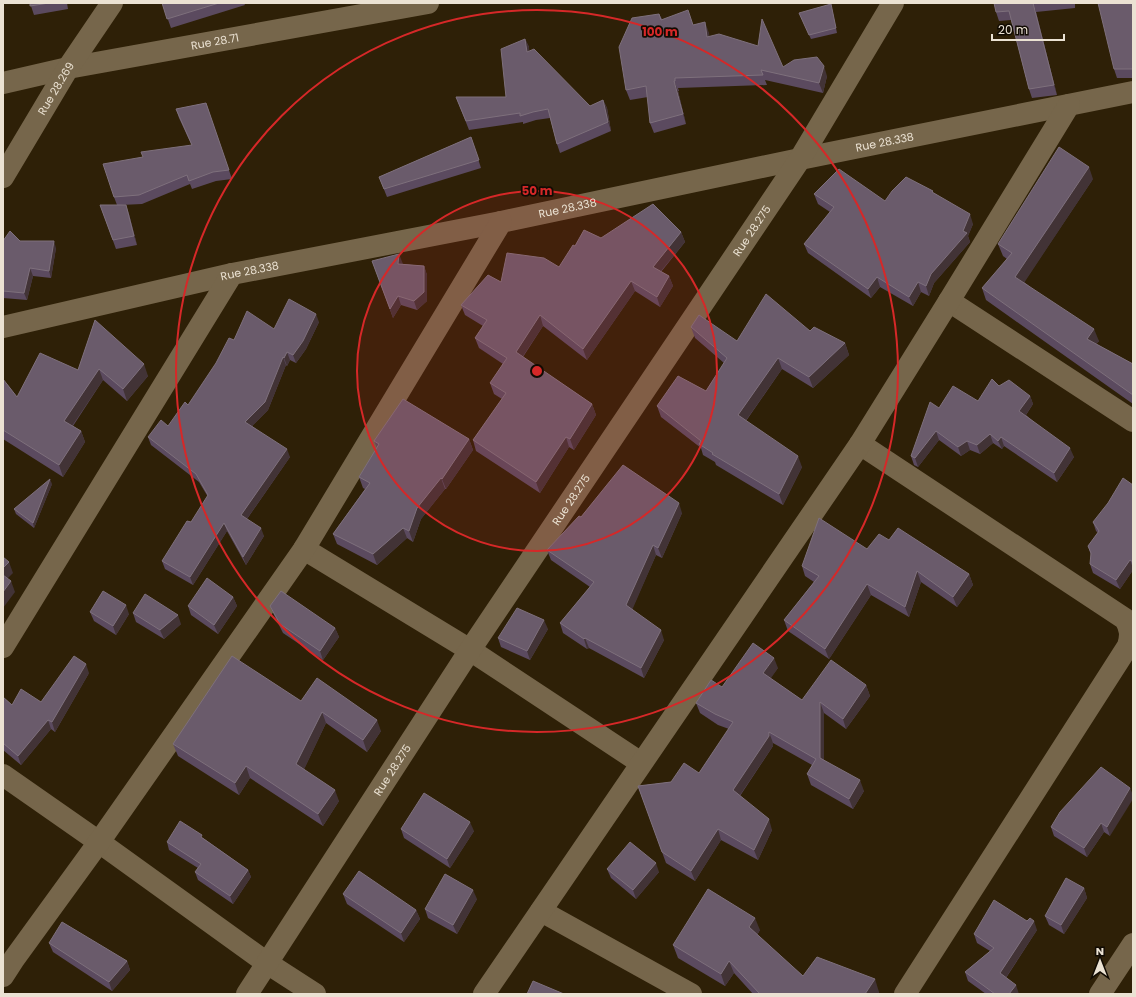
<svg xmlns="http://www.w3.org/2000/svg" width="1136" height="997" font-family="Poppins,sans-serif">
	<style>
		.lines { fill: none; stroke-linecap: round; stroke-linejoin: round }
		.minor { stroke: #76664b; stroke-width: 22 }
		.secondary { stroke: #76664b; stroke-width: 22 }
		.wall { fill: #5b4a5f }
		.shaded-wall { fill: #423336 }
		.building { fill: #6a5b6b; stroke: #7e707c }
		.ring { fill: none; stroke: #d62828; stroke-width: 2 }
		.labels { text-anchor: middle; stroke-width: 3.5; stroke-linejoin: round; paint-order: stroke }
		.street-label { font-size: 11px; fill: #ebe2d3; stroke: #110b03 }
		.centre { fill: #d62828; stroke: #110b03; stroke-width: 2 }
		.ring-label { font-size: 12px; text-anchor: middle; font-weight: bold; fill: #d62828; stroke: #110b03; stroke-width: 3.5; stroke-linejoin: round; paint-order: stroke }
	</style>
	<rect width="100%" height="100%" fill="#2e2007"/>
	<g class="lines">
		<g class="minor">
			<path id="s1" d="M 3,83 L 68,68 L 428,3"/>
			<path id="s2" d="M 3,177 L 68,68 L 112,3"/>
			<path d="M 949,301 L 1133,421"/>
			<path id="s3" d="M 3,327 L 232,274 L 501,222 L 800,159 L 1133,92"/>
			<path d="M 860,444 L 1125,619 C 1131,629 1131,636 1128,646 L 905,994"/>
			<path d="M 304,549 L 470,650 L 641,763"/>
			<path d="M 3,647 L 232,274"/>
			<path d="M 3,775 L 99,842 L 267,963 L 315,994"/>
			<path d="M 541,911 L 691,994"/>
			<path d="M 3,976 L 14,959 L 99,842 L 304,549 L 501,222"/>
			<path id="s4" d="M 247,994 L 470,650 L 800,159 L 893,3"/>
			<path d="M 484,994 L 860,444 L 949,301 L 1069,105"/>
		</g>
		<path class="secondary" d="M 1100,994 L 1133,944"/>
	</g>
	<g class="wall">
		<path d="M 30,3 L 67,3 L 68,9 L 34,15 Z"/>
		<path d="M 162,3 L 244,3 L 245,5 L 171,28 Z"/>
		<path d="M 994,3 L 1075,3 L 1075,8 L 1036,12 L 1057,95 L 1032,98 L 1029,89 L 1011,20 L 999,21 L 996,12 Z"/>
		<path d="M 1133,3 L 1133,78 L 1117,78 L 1114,69 Z"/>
		<path d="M 832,9 L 837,33 L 811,39 L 799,13 Z"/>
		<path d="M 659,14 L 662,19 L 693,25 L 709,33 L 709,37 L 783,67 L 827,76 L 823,93 L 765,80 L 767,85 L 678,88 L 679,91 L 678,91 L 686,124 L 654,133 L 650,123 L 648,97 L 630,100 L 626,90 Z"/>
		<path d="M 525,39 L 529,47 L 529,51 L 590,106 L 603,100 L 607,108 L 611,131 L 560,153 L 557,144 L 550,118 L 536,120 L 523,124 L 523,122 L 469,130 L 456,97 L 506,97 Z"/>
		<path d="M 206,103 L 232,179 L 216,181 L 192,189 L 190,184 L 142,204 L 121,205 L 126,205 L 129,214 L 137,245 L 116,249 L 100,205 L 117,205 L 114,197 L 143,157 L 192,146 L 179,118 L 176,109 Z"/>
		<path d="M 471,137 L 481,168 L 387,197 L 379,177 Z"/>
		<path d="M 1093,179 L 1024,282 L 1099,341 L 1096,344 L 1133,364 L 1133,404 L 986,300 L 982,288 L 1007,259 L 1003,256 L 998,244 Z"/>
		<path d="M 934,193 L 973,224 L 968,236 L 970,242 L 934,283 L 929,296 L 921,292 L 913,306 L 880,287 L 871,298 L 808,253 L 804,244 L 830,212 L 818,204 L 814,194 L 885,201 Z"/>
		<path d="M 681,232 L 685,242 L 661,272 L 669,276 L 673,286 L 660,307 L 635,291 L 587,360 L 543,326 L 523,357 L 592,404 L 596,415 L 574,450 L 569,447 L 540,493 L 476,451 L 473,440 L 502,399 L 494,394 L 490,383 L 503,364 L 479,348 L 475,338 L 483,326 L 465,315 L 461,305 L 501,282 L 559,267 L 575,246 L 601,238 Z"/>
		<path d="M 3,241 L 20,241 L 56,248 L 51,278 L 33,276 L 27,300 L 3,298 Z"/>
		<path d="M 372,261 L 424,266 L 427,275 L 427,301 L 417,310 L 401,305 L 393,318 Z"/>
		<path d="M 95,320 L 148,376 L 127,401 L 103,380 L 73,426 L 81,431 L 85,442 L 63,477 L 3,439 L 3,379 L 17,397 L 78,370 Z"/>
		<path d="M 319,322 L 306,349 L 296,363 L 290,360 L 287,366 L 286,365 L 268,410 L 252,426 L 290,457 L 247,519 L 264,536 L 246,565 L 227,531 L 193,585 L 165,569 L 162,561 L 191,522 L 208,497 L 199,482 L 151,445 L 148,437 L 168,426 L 188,405 L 234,340 L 274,329 Z"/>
		<path d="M 691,327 L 737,341 L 810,331 L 845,343 L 849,355 L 813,388 L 782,369 L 746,421 L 802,467 L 783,505 L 716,465 L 715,462 L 703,455 L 701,448 L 661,417 L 657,406 L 706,391 L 724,363 L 695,338 Z"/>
		<path d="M 999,386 L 1030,396 L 1033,404 L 1026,415 L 1074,457 L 1057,482 L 1004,446 L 1002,449 L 993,443 L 980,454 L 970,450 L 961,456 L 939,440 L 918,467 L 914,465 L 911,456 L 939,408 L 978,401 Z"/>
		<path d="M 469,439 L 473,450 L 446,489 L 445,489 L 421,519 L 413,542 L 407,538 L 377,565 L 337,544 L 333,534 L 365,489 L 363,488 L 359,477 L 377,448 L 374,441 Z"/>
		<path d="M 52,484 L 34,528 L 16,514 L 14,509 Z"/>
		<path d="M 1133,485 L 1133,570 L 1120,589 L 1093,573 L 1090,564 L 1091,555 L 1088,546 L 1098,533 L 1096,531 L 1093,522 Z"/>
		<path d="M 682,513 L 662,558 L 656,555 L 632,609 L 664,640 L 644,678 L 589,648 L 587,649 L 563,633 L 560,623 L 590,587 L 551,560 L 547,550 L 581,517 Z"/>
		<path d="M 889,540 L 969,574 L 973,585 L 957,607 L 921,582 L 909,617 L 871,595 L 829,659 L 788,631 L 784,620 L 814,582 L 805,576 L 802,566 L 867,549 Z"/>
		<path d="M 233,597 L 237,606 L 218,634 L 191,615 L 188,606 Z"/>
		<path d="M 270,606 L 335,628 L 339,637 L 323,660 L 283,633 L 274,615 Z"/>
		<path d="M 90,612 L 129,614 L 116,635 L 94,621 Z"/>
		<path d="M 133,613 L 181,624 L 164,639 L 136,622 Z"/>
		<path d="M 548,629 L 530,660 L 501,647 L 498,638 Z"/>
		<path d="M 778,668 L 770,678 L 802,700 L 866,685 L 870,696 L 846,729 L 824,713 L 824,760 L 864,791 L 853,809 L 811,785 L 807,774 L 812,765 L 773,743 L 773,746 L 740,796 L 772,830 L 758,860 L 721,840 L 695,881 L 666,863 L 638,786 L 671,782 L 699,773 L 729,729 L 718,725 L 700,713 L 696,703 L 722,687 Z"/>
		<path d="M 89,673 L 55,732 L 51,729 L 21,765 L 3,750 L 3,697 L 12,705 L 41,702 Z"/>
		<path d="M 301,701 L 381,731 L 367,752 L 326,723 L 304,769 L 339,801 L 323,826 L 250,778 L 239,795 L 178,756 L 173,744 Z"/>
		<path d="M 1101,767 L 1110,836 L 1104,832 L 1087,857 L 1054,836 L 1051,827 Z"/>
		<path d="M 401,829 L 474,831 L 450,868 L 404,838 Z"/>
		<path d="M 203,838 L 248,870 L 251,877 L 233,904 L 198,880 L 195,872 L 198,868 L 169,850 L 167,842 Z"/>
		<path d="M 607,869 L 659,872 L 636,899 L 611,878 Z"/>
		<path d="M 1084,888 L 1087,898 L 1064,934 L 1049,925 L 1045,916 Z"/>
		<path d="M 343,894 L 416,910 L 420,919 L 404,942 L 347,904 Z"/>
		<path d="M 477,899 L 457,934 L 428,918 L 425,909 Z"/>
		<path d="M 760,930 L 757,935 L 803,976 L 879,992 L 878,994 L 753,994 L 734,973 L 725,986 L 678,958 L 673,945 Z"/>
		<path d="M 1037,930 L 1006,978 L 1019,994 L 986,994 L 968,981 L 965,972 L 990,951 L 977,943 L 974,934 Z"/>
		<path d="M 49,943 L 127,961 L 130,970 L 112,991 L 53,952 Z"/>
	</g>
	<g class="shaded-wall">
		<path d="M 1033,3 L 1036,12 L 1057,95 L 1054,85 Z"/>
		<path d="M 705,22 L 709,33 L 711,47 L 707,37 Z"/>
		<path d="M 525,39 L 529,47 L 530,60 L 527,52 Z"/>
		<path d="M 824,66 L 827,76 L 823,93 L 819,83 Z"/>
		<path d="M 674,81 L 678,91 L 686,124 L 683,114 Z"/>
		<path d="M 603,100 L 607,108 L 611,131 L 608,122 Z"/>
		<path d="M 1089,167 L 1093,179 L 1020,289 L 1015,277 Z"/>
		<path d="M 126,205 L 129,214 L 137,245 L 134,236 Z"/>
		<path d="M 970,214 L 973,224 L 968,236 L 970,242 L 934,283 L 929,296 L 926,286 L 931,274 L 963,231 Z"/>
		<path d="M 681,232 L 685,242 L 656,277 L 653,267 Z"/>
		<path d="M 54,241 L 56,248 L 51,278 L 49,271 Z"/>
		<path d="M 399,254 L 403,264 L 401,273 L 398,264 Z"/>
		<path d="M 424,266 L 427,275 L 427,301 L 417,310 L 414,301 Z"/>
		<path d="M 30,268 L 33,276 L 27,300 L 24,293 Z"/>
		<path d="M 669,276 L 673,286 L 660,307 L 657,297 Z"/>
		<path d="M 877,277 L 880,287 L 871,298 L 868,289 Z"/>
		<path d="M 631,281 L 635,291 L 587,360 L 583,349 Z"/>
		<path d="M 918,282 L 921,292 L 913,306 L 909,297 Z"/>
		<path d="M 398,296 L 401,305 L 393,318 L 390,309 Z"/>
		<path d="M 316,314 L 319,322 L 306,349 L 296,363 L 293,355 Z"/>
		<path d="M 540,315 L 543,326 L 519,362 L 516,352 Z"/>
		<path d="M 1094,329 L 1099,341 L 1091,351 L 1087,339 Z"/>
		<path d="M 845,343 L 849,355 L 813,388 L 809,377 Z"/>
		<path d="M 287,352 L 290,360 L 287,366 L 284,358 Z"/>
		<path d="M 283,357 L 286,365 L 268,410 L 248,430 L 245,422 Z"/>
		<path d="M 778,358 L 782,369 L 742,426 L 738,415 Z"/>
		<path d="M 144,364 L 148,376 L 127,401 L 123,389 Z"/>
		<path d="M 99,369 L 103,380 L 68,432 L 64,421 Z"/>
		<path d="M 1030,396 L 1033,404 L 1023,419 L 1019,411 Z"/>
		<path d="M 592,404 L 596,415 L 574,450 L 570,439 Z"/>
		<path d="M 81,431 L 85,442 L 63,477 L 59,465 Z"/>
		<path d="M 936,431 L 939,440 L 918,467 L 915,458 Z"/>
		<path d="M 990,434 L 993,443 L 980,454 L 977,445 Z"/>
		<path d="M 566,437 L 569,447 L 540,493 L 536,482 Z"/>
		<path d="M 1001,437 L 1004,446 L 1002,449 L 998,441 Z"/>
		<path d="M 469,439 L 473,450 L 446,489 L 442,479 Z"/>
		<path d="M 967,441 L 970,450 L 961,456 L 958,447 Z"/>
		<path d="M 1070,448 L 1074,457 L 1057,482 L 1054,473 Z"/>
		<path d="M 287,449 L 290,457 L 244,523 L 241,515 Z"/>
		<path d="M 798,456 L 802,467 L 783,505 L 779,494 Z"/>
		<path d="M 441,478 L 445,489 L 421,519 L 413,542 L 409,531 L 417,508 Z"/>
		<path d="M 50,479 L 52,484 L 34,528 L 33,523 Z"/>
		<path d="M 679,503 L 682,513 L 662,558 L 658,548 Z"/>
		<path d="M 224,523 L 227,531 L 193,585 L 190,577 Z"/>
		<path d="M 261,528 L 264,536 L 246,565 L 243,557 Z"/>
		<path d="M 403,528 L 407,538 L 377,565 L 373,554 Z"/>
		<path d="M 653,545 L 656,555 L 630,615 L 626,605 Z"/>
		<path d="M 1130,560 L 1133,568 L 1133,570 L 1120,589 L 1116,580 Z"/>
		<path d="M 9,562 L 13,573 L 3,583 L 3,568 Z"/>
		<path d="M 917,571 L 921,582 L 909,617 L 905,607 Z"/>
		<path d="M 969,574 L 973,585 L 957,607 L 953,597 Z"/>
		<path d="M 11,581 L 15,592 L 3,608 L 3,592 Z"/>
		<path d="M 867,584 L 871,595 L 829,659 L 825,649 Z"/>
		<path d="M 233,597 L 237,606 L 218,634 L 214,625 Z"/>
		<path d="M 126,605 L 129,614 L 116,635 L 113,626 Z"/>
		<path d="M 178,615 L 181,624 L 164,639 L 160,630 Z"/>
		<path d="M 544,620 L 548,629 L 530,660 L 527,651 Z"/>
		<path d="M 335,628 L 339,637 L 323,660 L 320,651 Z"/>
		<path d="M 661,630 L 664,640 L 644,678 L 641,668 Z"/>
		<path d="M 585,638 L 589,648 L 587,649 L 584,639 Z"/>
		<path d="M 774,658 L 778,668 L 767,684 L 763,673 Z"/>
		<path d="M 86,664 L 89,673 L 55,732 L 52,722 Z"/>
		<path d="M 866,685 L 870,696 L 846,729 L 843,719 Z"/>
		<path d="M 820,702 L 824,713 L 824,769 L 820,758 Z"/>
		<path d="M 322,712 L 326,723 L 301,776 L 296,764 Z"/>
		<path d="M 48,720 L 51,729 L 21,765 L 18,756 Z"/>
		<path d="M 377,720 L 381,731 L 367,752 L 363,740 Z"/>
		<path d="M 769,732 L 773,743 L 773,746 L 736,801 L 733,790 Z"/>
		<path d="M 246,766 L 250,778 L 239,795 L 235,783 Z"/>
		<path d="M 860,780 L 864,791 L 853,809 L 849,799 Z"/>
		<path d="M 1130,788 L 1133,795 L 1133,799 L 1110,836 L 1107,827 Z"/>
		<path d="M 335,790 L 339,801 L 323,826 L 318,814 Z"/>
		<path d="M 769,819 L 772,830 L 758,860 L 754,850 Z"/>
		<path d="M 470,822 L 474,831 L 450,868 L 447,859 Z"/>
		<path d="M 1101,823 L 1104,832 L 1087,857 L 1084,848 Z"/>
		<path d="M 718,829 L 721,840 L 695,881 L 691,871 Z"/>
		<path d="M 656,863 L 659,872 L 636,899 L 633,890 Z"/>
		<path d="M 248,870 L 251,877 L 233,904 L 230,896 Z"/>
		<path d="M 1084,888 L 1087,898 L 1064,934 L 1061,925 Z"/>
		<path d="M 473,890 L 477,899 L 457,934 L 453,925 Z"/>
		<path d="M 416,910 L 420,919 L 404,942 L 401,933 Z"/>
		<path d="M 755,918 L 760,930 L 754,940 L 749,927 Z"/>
		<path d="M 1034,921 L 1037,930 L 1003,982 L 1000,973 Z"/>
		<path d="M 127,961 L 130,970 L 112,991 L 109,982 Z"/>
		<path d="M 729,961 L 734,973 L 725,986 L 721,974 Z"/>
		<path d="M 875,979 L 879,992 L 878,994 L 865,994 Z"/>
		<path d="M 1016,985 L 1019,994 L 1009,994 Z"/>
	</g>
	<g class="building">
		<path d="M 30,3 L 49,3 L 30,6 Z"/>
		<path d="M 162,3 L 219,3 L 167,19 Z"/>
		<path d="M 994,3 L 1033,3 L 1054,85 L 1029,89 L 1009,11 L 996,12 Z"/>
		<path d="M 1098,3 L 1133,3 L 1133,69 L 1114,69 Z"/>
		<path d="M 831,4 L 836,28 L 809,35 L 799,13 Z"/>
		<path d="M 688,10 L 693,25 L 705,22 L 707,37 L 719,34 L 758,46 L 762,19 L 783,67 L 794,60 L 817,57 L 824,66 L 819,83 L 761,70 L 763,75 L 675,78 L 675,81 L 674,81 L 683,114 L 650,123 L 646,86 L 626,90 L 619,47 L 632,18 L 659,14 L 661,20 Z"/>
		<path d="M 525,39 L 527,52 L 534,49 L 590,106 L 603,100 L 608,122 L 557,144 L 548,109 L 533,112 L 520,116 L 520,113 L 466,121 L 456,97 L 506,97 L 501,49 Z"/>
		<path d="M 206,103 L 229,170 L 213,172 L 189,181 L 187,175 L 139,195 L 114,197 L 103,164 L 143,157 L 141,152 L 192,145 L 176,109 Z"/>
		<path d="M 471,137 L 479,160 L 384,189 L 379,177 Z"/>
		<path d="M 1059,147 L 1089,167 L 1015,277 L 1094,329 L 1087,339 L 1133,364 L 1133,395 L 982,288 L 1012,253 L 998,244 Z"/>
		<path d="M 839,169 L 885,201 L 892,191 L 906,177 L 933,191 L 932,192 L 970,214 L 963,231 L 967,233 L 931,274 L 926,286 L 918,282 L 909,297 L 877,277 L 868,289 L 804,244 L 834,207 L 814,194 Z"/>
		<path d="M 653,204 L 681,232 L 653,267 L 669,276 L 657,297 L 631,281 L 583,349 L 540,315 L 516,352 L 592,404 L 570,439 L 566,437 L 536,482 L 473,440 L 506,393 L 490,383 L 507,358 L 475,338 L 487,320 L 461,305 L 488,275 L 501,282 L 507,253 L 544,258 L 559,267 L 573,245 L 575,246 L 584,230 L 601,238 Z"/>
		<path d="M 100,205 L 126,205 L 134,236 L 113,240 Z"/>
		<path d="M 10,231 L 20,241 L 54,241 L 49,271 L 30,268 L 24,293 L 3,291 L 3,241 Z"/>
		<path d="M 399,254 L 398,264 L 424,266 L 424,292 L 414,301 L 398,296 L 390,309 L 372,261 Z"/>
		<path d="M 766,294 L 810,331 L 814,327 L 845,343 L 809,377 L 778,358 L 738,415 L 798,456 L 779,494 L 712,454 L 713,453 L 699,444 L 701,441 L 657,406 L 678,376 L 706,391 L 727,358 L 691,327 L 699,315 L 737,341 Z"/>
		<path d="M 289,299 L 316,314 L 303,341 L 293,355 L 287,352 L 284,358 L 283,357 L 265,402 L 245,422 L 287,449 L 241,515 L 261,528 L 243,557 L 224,523 L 190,577 L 162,561 L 187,521 L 191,522 L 208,495 L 196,474 L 148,437 L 161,420 L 168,426 L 185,402 L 188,405 L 216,363 L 229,338 L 234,340 L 247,311 L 274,329 Z"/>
		<path d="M 95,320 L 144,364 L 123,389 L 99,369 L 64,421 L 81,431 L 59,465 L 3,430 L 3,379 L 17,397 L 40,353 L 78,370 Z"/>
		<path d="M 992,379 L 999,386 L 1009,380 L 1030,396 L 1019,411 L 1070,448 L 1054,473 L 1001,437 L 998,441 L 990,434 L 977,445 L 967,441 L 958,447 L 936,431 L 915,458 L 911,456 L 930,402 L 939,408 L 953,386 L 978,401 Z"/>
		<path d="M 403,399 L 469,439 L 442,479 L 441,478 L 417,508 L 409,531 L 403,528 L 373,554 L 333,534 L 370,483 L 359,477 L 379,444 L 374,441 Z"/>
		<path d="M 623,465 L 679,503 L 658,548 L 653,545 L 626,605 L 661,630 L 641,668 L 585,638 L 584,639 L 560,623 L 594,582 L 547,550 L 579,516 L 581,517 Z"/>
		<path d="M 1123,478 L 1133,485 L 1133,562 L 1130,560 L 1116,580 L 1090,564 L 1091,553 L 1088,546 L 1099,531 L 1093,522 L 1108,503 Z"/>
		<path d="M 50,479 L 33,523 L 14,509 Z"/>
		<path d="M 819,518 L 867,549 L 879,534 L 889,540 L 898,528 L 969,574 L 953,597 L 917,571 L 905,607 L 867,584 L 825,649 L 784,620 L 819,576 L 802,566 Z"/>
		<path d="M 3,557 L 9,562 L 3,568 Z"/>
		<path d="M 3,575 L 11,581 L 3,592 Z"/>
		<path d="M 207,578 L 233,597 L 214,625 L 188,606 Z"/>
		<path d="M 103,591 L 126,605 L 113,626 L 90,612 Z"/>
		<path d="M 281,591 L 335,628 L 320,651 L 280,624 L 270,606 Z"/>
		<path d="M 145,594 L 178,615 L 160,630 L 133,613 Z"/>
		<path d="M 517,608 L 544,620 L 527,651 L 498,638 Z"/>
		<path d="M 753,643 L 774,658 L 763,673 L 802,700 L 831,660 L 866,685 L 843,719 L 820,702 L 820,758 L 860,780 L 849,799 L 807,774 L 816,759 L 769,732 L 769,736 L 733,790 L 769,819 L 754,850 L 718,829 L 691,871 L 662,852 L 638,786 L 671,782 L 684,763 L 699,773 L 733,722 L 715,714 L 696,703 L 711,680 L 722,687 Z"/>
		<path d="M 74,656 L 86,664 L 52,722 L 48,720 L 18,756 L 3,743 L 3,697 L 12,705 L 21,689 L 41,702 Z"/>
		<path d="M 232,656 L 301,701 L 317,678 L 377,720 L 363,740 L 322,712 L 296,764 L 335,790 L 318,814 L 246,766 L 235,783 L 173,744 Z"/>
		<path d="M 1101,767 L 1130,788 L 1107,827 L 1101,823 L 1084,848 L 1051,827 L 1060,812 Z"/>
		<path d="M 424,793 L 470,822 L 447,859 L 401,829 Z"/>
		<path d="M 180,821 L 202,835 L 201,837 L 248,870 L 230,896 L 195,872 L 201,864 L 167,842 Z"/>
		<path d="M 630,842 L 656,863 L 633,890 L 607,869 Z"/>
		<path d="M 359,871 L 416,910 L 401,933 L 343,894 Z"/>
		<path d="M 445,874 L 473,890 L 453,925 L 425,909 Z"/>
		<path d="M 1066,878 L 1084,888 L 1061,925 L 1045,916 Z"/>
		<path d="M 708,889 L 755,918 L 749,927 L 803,976 L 817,957 L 875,979 L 865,994 L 760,994 L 729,961 L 721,974 L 673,945 Z"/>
		<path d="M 994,900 L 1027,921 L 1030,918 L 1034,921 L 1000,973 L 1016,985 L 1009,994 L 995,994 L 965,972 L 994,948 L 974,934 Z"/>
		<path d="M 62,922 L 127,961 L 109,982 L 49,943 Z"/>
		<path d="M 533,981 L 564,994 L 527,994 Z"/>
	</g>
	<circle cx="537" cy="371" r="180" fill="#d62828" fill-opacity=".12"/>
	<g class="ring">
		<circle cx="537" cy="371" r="180"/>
		<circle cx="537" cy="371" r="361"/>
	</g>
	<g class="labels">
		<g class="street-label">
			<text dy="4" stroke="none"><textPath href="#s1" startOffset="216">Rue 28.71</textPath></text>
			<text dy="4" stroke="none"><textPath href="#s2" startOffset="103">Rue 28.269</textPath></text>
			<text dy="4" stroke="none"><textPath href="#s3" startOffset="901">Rue 28.338</textPath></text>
			<text dy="4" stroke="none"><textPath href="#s3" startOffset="577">Rue 28.338</textPath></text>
			<text dy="4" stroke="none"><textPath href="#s4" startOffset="915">Rue 28.275</textPath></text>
			<text dy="4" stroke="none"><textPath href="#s3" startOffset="253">Rue 28.338</textPath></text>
			<text dy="4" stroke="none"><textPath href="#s4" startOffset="591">Rue 28.275</textPath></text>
			<text dy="4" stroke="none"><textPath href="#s4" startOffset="267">Rue 28.275</textPath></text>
		</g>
	</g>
	<circle cx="537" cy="371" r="6" class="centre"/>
	<g class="ring-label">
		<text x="660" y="36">100 m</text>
		<text x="537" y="195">50 m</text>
	</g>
	<rect width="1136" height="997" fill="none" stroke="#ebe2d3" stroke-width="8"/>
	<g transform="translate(1100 961)" stroke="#110b03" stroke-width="3" paint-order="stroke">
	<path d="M0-3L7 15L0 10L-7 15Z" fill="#ebe2d3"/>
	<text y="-6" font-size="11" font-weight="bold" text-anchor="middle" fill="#ebe2d3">N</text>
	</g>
	<path d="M992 34v6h72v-6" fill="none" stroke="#ebe2d3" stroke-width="2"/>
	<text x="998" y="34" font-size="12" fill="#ebe2d3" stroke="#110b03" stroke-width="3" paint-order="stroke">20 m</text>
</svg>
